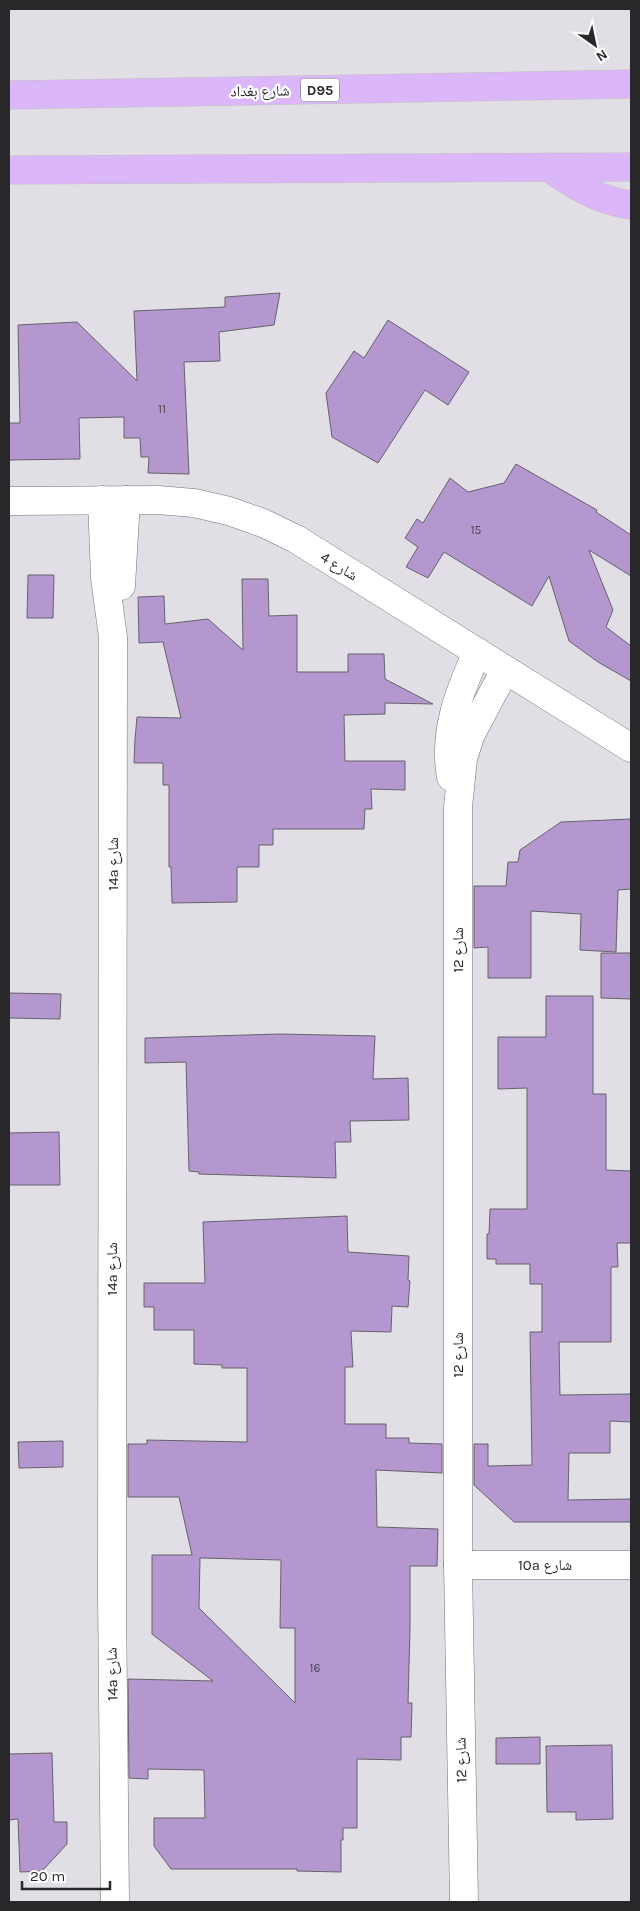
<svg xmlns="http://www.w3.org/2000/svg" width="640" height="1911" font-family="Karla,'Noto Naskh Arabic',sans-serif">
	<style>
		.building { fill: #b497cf; stroke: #66636a; fill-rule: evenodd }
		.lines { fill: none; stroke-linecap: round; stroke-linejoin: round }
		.minor-casing { stroke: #737076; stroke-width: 29 }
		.major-casing { stroke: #bebebf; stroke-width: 29 }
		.minor { stroke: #fff; stroke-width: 28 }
		.major { stroke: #dbb7f9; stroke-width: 28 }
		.labels { text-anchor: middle; stroke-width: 4.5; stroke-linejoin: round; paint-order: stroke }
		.number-label { font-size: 12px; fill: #4b4352 }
		.shield { fill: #fff; stroke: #686869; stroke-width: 1 }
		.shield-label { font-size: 14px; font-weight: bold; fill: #282729 }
		.street-label { font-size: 15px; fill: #282729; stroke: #fff }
	</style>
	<rect width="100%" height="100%" fill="#e2dee5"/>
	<g class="building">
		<path d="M 280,293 L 274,325 L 219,332 L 220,361 L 184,362 L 189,474 L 148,473 L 149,457 L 141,457 L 140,438 L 124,438 L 124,417 L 79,418 L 80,459 L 9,460 L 9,423 L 20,423 L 18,325 L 77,322 L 137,381 L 134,311 L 225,307 L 225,297 Z"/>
		<path d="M 388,320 L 469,372 L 448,405 L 425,390 L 378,463 L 332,437 L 326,393 L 354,351 L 364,358 Z"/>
		<path d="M 516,464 L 597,510 L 596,512 L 631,535 L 631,576 L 589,550 L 613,610 L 606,627 L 631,646 L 631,681 L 598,662 L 569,641 L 549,576 L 532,606 L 444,552 L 428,578 L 406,567 L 418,547 L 405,538 L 417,519 L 423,523 L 450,478 L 468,492 L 504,483 Z"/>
		<path d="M 28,575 L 54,575 L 53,618 L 27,618 Z"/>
		<path d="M 242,579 L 268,579 L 269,616 L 297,615 L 297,672 L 348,672 L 348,654 L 384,654 L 385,679 L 433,704 L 385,703 L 385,714 L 344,715 L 345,761 L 405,761 L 405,790 L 371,789 L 372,809 L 365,809 L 364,829 L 273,829 L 273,845 L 259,845 L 259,867 L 237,867 L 237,902 L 172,903 L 171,867 L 169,867 L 169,785 L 163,785 L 163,763 L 134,763 L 135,739 L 137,717 L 181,718 L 163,642 L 139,643 L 138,597 L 164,596 L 165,624 L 208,619 L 243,650 Z"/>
		<path d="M 631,819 L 631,889 L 618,890 L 616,952 L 580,950 L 581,914 L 531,911 L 531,978 L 488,978 L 488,947 L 474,948 L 474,886 L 506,886 L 508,862 L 518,862 L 520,850 L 561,822 Z"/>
		<path d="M 601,953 L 631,953 L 631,999 L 601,998 Z"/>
		<path d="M 9,993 L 61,994 L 60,1019 L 9,1018 Z"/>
		<path d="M 546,996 L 593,996 L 593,1094 L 606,1094 L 606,1170 L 631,1171 L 631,1243 L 617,1243 L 618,1267 L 611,1267 L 611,1342 L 559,1342 L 560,1395 L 631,1394 L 631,1422 L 610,1421 L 610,1453 L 569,1453 L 568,1500 L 631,1499 L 631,1522 L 514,1522 L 474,1485 L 474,1444 L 488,1444 L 488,1466 L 532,1465 L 530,1332 L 542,1332 L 542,1284 L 530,1284 L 530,1264 L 496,1264 L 496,1259 L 487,1259 L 487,1234 L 489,1234 L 490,1209 L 527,1209 L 527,1088 L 498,1089 L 498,1037 L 546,1037 Z"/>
		<path d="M 279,1034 L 375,1036 L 373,1079 L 408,1078 L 409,1120 L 350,1121 L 351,1142 L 335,1142 L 336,1178 L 199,1174 L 199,1172 L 189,1171 L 186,1062 L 145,1063 L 145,1038 Z"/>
		<path d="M 59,1132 L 60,1185 L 9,1185 L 9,1133 Z"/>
		<path d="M 347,1216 L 348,1252 L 409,1256 L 408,1280 L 410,1281 L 408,1307 L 392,1306 L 391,1332 L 351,1331 L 353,1367 L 345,1367 L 345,1424 L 386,1424 L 386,1438 L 409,1438 L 409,1443 L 442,1444 L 442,1473 L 376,1470 L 377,1527 L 438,1529 L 437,1566 L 410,1566 L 410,1628 L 408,1703 L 412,1703 L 411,1737 L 401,1737 L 401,1760 L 357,1759 L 357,1828 L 343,1828 L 343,1840 L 341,1840 L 341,1872 L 297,1871 L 297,1869 L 171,1869 L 154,1846 L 154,1818 L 205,1818 L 204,1770 L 148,1769 L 148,1779 L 129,1778 L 128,1679 L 213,1681 L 152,1634 L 152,1555 L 192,1555 L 179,1497 L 128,1497 L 128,1444 L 147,1444 L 147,1440 L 247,1442 L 247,1368 L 222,1368 L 222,1365 L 194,1364 L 194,1330 L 154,1330 L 154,1307 L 144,1307 L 144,1283 L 205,1283 L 203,1222 ZM 200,1558 L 281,1560 L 280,1628 L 295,1628 L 295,1703 L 199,1608 Z"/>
		<path d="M 63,1441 L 63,1467 L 19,1468 L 18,1442 Z"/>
		<path d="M 540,1737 L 540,1764 L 496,1764 L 496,1738 Z"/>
		<path d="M 612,1745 L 613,1819 L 576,1820 L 576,1812 L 547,1812 L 546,1746 Z"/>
		<path d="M 52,1753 L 54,1822 L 67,1822 L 67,1844 L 42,1871 L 20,1872 L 18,1819 L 9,1820 L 9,1754 Z"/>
	</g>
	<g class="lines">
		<g class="minor-casing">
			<g id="minor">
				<path d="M 102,500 L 105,578 L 113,637 L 112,1595 L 115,1902"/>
				<path d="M 9,501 L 158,500 L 194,503 L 229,511 L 263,523 L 296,539 L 631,748"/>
				<path d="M 121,586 L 126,500"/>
				<path d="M 451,777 C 443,731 459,693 477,652"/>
				<path d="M 458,1565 L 631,1565"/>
				<path d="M 464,1902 L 458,1565 L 458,807 L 463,759 L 470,736 L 505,670"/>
			</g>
		</g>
		<g class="major-casing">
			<g id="major">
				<path d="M 9,95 L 631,84"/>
				<path d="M 548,167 C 573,185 600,201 631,205"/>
				<path d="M 9,170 L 631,167"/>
			</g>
		</g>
		<use href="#minor" class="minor"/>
		<use href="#major" class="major"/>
	</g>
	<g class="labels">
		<g class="number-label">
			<text x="162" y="413">11</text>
			<text x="476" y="534">15</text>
			<text x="315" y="1672">16</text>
		</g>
		<rect class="shield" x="301" y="78.5" width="38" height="23" rx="4"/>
		<g class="shield-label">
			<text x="320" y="95">D95</text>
		</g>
		<g class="street-label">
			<text transform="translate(260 91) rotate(-1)" y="5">شارع بغداد</text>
			<text transform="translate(339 566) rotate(32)" y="5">شارع 4</text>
			<text transform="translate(113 864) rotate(-90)" y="5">14a شارع</text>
			<text transform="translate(458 950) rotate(-90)" y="5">شارع 12</text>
			<text transform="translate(112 1269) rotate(-90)" y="5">14a شارع</text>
			<text transform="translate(458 1355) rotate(-90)" y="5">شارع 12</text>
			<text x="545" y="1570">10a شارع</text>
			<text transform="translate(112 1674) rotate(-91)" y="5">14a شارع</text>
			<text transform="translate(461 1760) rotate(-91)" y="5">شارع 12</text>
		</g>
	</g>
	<rect width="640" height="1911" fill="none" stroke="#282729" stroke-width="20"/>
	<g transform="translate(595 45) rotate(147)" stroke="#ffffff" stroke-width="4" paint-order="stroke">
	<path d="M0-4L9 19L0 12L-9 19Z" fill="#282729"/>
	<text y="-8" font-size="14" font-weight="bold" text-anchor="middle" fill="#282729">N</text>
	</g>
	<path d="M22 1881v8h88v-8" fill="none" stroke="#282729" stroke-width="2.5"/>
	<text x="30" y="1881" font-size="15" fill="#282729" stroke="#ffffff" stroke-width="4" paint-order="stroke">20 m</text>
</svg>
